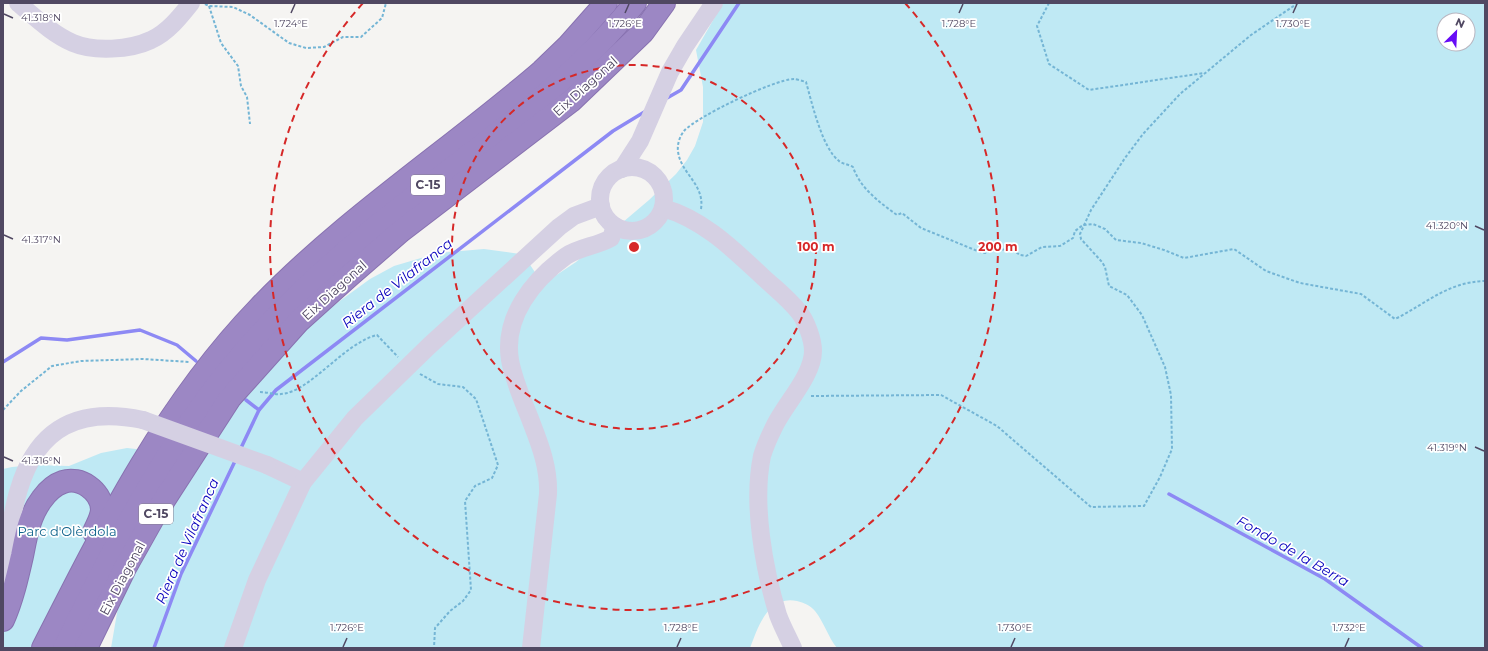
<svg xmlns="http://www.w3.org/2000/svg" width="1488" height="651" font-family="Montserrat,sans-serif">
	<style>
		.green { fill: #bfe9f4; fill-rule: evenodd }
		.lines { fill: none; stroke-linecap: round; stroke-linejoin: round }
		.stream { stroke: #8d89f4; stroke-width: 3.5 }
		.highway-casing { stroke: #8872b0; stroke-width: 24 }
		.path { stroke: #74b5d5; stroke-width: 2; stroke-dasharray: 3 2; stroke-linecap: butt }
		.minor { stroke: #d5d0e3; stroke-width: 18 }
		.highway { stroke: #9c87c4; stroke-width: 22 }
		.minor-bridge { stroke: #d5d0e3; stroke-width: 18 }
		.ticks { fill: none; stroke: #504862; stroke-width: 1.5 }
		.ring { fill: none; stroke: #d62828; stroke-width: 2; stroke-dasharray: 7 5 }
		.labels { text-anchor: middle; stroke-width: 3.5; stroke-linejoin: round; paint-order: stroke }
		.shield { fill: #fff; stroke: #847f91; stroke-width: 1 }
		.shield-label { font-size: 12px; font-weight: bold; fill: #504862 }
		.street-label { font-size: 13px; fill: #504862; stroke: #fff }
		.park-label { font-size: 13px; fill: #10648c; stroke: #fff }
		.water-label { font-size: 14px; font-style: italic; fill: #0700bd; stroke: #fff }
		.ticks-label { font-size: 10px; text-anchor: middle; fill: #504862; stroke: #fff; stroke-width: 3.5; stroke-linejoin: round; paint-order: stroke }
		.centre { fill: #d62828; stroke: #fff; stroke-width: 2 }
		.ring-label { font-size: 12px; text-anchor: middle; font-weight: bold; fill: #d62828; stroke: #fff; stroke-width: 3.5; stroke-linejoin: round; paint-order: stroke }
	</style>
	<rect width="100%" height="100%" fill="#f5f4f2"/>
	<g class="green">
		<path d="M 723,3 L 1485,3 L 1485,648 L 837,648 C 828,637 824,622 815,611 C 810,605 804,603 797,601 C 768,595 758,627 750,648 L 111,648 L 122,584 L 219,410 L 326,311 L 370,279 L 394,266 L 438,253 L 484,249 L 520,254 L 527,260 L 538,277 L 552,278 L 576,262 L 649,200 L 676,174 L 687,160 L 695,146 L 703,122 L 703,87 L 696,50 ZM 1444,20 L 1468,20 L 1468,44 L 1444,44 Z"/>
		<path d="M 127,448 L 145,450 L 96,648 L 3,648 L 3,469 L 12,467 L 34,465 L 69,466 L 101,453 Z"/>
	</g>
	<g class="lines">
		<g class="stream">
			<path d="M 667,98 L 681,90 L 739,3"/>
			<path d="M 3,362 L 41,338 L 67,340 L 140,330 L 177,345 L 196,361"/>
			<path d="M 246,400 L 259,410"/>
			<path d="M 240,450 L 259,410 L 276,390 L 613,131 L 646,111"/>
			<path d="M 1169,494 L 1325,579 L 1422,648"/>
			<path d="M 154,648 L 181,574 L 236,459"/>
		</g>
		<g class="highway-casing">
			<g id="highway">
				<path d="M 3,620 C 12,600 17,578 22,556 C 26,536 29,516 42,499 C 47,492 54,485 63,482 C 80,476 101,491 102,509 C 102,517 97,525 94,532"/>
				<path d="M 43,648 C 104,528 165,405 259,308 C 344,219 449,151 542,71 L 568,46 L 606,3"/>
				<path d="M 64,648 C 105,566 146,482 200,408 C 239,353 286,304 336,260 C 434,173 553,107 635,3"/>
				<path d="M 86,648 L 125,568 L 157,511 L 230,398 L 299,321 L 349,276 L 401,231 L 571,101 L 643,32 L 664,3"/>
			</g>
		</g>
		<g class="path">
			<path d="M 1049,3 L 1037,26 L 1049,64 L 1089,90 L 1204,73"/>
			<path d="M 205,4 L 209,6 L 233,7 L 250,15 L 289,43 L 306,48 L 324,47 L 343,37 L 361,37 L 382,18 L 386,3"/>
			<path d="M 209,6 L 221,43 L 238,66 L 241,86 L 247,97 L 250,124"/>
			<path d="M 701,209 C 705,184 680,173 678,151 C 677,144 680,136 684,131 C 696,117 775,79 794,79 C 797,79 802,81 806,82 C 812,103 822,148 839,161 C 842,164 848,164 853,167 C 860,188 879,202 897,215 L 902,213 L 921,228 L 980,252 L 985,253 L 993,249 L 1013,250 L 1020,255 L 1026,256 L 1042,247 L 1060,246 L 1073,238 L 1075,231 L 1083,225 L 1093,224 L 1105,229 L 1116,240 L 1141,243 L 1164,250 L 1184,258 L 1234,249 L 1266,271 L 1300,283 L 1361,294 L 1395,319 C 1426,304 1447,282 1485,281"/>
			<path d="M 420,374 L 438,384 L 463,387 L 476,399 L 498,465 L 492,478 L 475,486 L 465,501 L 471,590 L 463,601 L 450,611 L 435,628 L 434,648"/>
			<path d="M 260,392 C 267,392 275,395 281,394 C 309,393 344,343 377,335 L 398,357"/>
			<path d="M 811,396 L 941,395 L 997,426 L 1091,507 L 1144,506 L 1160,477 L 1172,449 L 1171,395 L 1165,367 L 1142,315 L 1127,295 L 1109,286 L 1105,267 L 1102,262 L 1081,239 L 1080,234 L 1091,210 L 1125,158 L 1143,134 L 1180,94 L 1251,35 L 1298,3"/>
			<path d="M 3,410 L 21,391 L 52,366 L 81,361 L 143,359 L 190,362"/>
		</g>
		<g class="minor">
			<path d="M 18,3 C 35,17 52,34 73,43 C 94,52 130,50 151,40 C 167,33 180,17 191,3"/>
			<circle cx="632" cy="199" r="32"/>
			<path d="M 622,169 L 640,141 L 670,72 L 685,46 L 714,3"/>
			<path d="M 663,208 C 703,219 734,250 764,278 C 776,289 789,299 799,312 C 806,321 813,339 813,351 C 813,375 786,403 775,425 C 770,435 765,446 762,456 C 752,504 764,569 778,615 C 782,626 788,637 793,648"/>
			<path d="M 267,465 L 303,482"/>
			<path d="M 3,576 C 8,547 10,517 19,489 C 38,426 81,407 143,420"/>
			<path d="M 233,648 L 257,580 L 303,482 L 355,418 L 429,346 L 559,227 L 574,216 L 601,206"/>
			<path d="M 531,648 L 548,494 C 549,469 541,447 532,424 C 524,403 514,382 510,360 C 503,317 533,280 566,256 C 580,247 597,246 611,238 L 615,226"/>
		</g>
		<use href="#highway" class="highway"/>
		<path class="minor-bridge" d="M 143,420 L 267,465"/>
	</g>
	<path class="ticks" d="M 291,13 L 295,4M 625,13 L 629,4M 959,13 L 963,4M 1293,13 L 1297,4M 4,14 L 13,18M 1475,226 L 1484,230M 4,235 L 13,239M 1475,447 L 1484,451M 4,457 L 13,461M 343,647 L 347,638M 677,647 L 681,638M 1011,647 L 1015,638M 1345,647 L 1349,638"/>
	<g class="ring">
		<circle cx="634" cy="247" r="182"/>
		<path d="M905 3A364 364 0 1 1 363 3"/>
	</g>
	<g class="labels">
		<g class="shield">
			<rect x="411" y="175" width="34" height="20" rx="3"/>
			<rect x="139" y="504" width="34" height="20" rx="3"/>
		</g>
		<g class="shield-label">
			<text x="428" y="189">C-15</text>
			<text x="156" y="518">C-15</text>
		</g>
		<g class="street-label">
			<text transform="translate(585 86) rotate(-42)" y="5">Eix Diagonal</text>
			<text transform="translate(334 290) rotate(-42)" y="5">Eix Diagonal</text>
			<text transform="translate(122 578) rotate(-62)" y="5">Eix Diagonal</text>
		</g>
		<g class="park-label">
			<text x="67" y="536">Parc d'Olèrdola</text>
		</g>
		<g class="water-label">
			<text transform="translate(397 283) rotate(-38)" y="5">Riera de Vilafranca</text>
			<text transform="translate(187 541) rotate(-66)" y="5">Riera de Vilafranca</text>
			<text transform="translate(1293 551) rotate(30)" y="5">Fondo de la Berra</text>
		</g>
	</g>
	<g class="ticks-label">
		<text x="41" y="21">41.318°N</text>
		<text x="291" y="27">1.724°E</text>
		<text x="959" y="27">1.728°E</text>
		<text x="1293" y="27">1.730°E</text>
		<text x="625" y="27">1.726°E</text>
		<text x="1447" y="229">41.320°N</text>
		<text x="41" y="243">41.317°N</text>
		<text x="1447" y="451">41.319°N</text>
		<text x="41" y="464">41.316°N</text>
		<text x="347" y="631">1.726°E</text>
		<text x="681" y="631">1.728°E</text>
		<text x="1015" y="631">1.730°E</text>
		<text x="1349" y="631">1.732°E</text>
	</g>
	<circle cx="634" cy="247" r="6" class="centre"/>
	<g class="ring-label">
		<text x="816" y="251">100 m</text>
		<text x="998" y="251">200 m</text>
	</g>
	<rect width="1488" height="651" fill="none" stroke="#504862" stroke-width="8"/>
	<g transform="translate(1456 32) rotate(24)"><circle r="19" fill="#ffffff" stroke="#b9b6c0"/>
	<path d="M0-3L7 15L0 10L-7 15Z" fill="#670cf6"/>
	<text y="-6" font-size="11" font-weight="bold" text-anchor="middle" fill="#504862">N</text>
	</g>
</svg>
